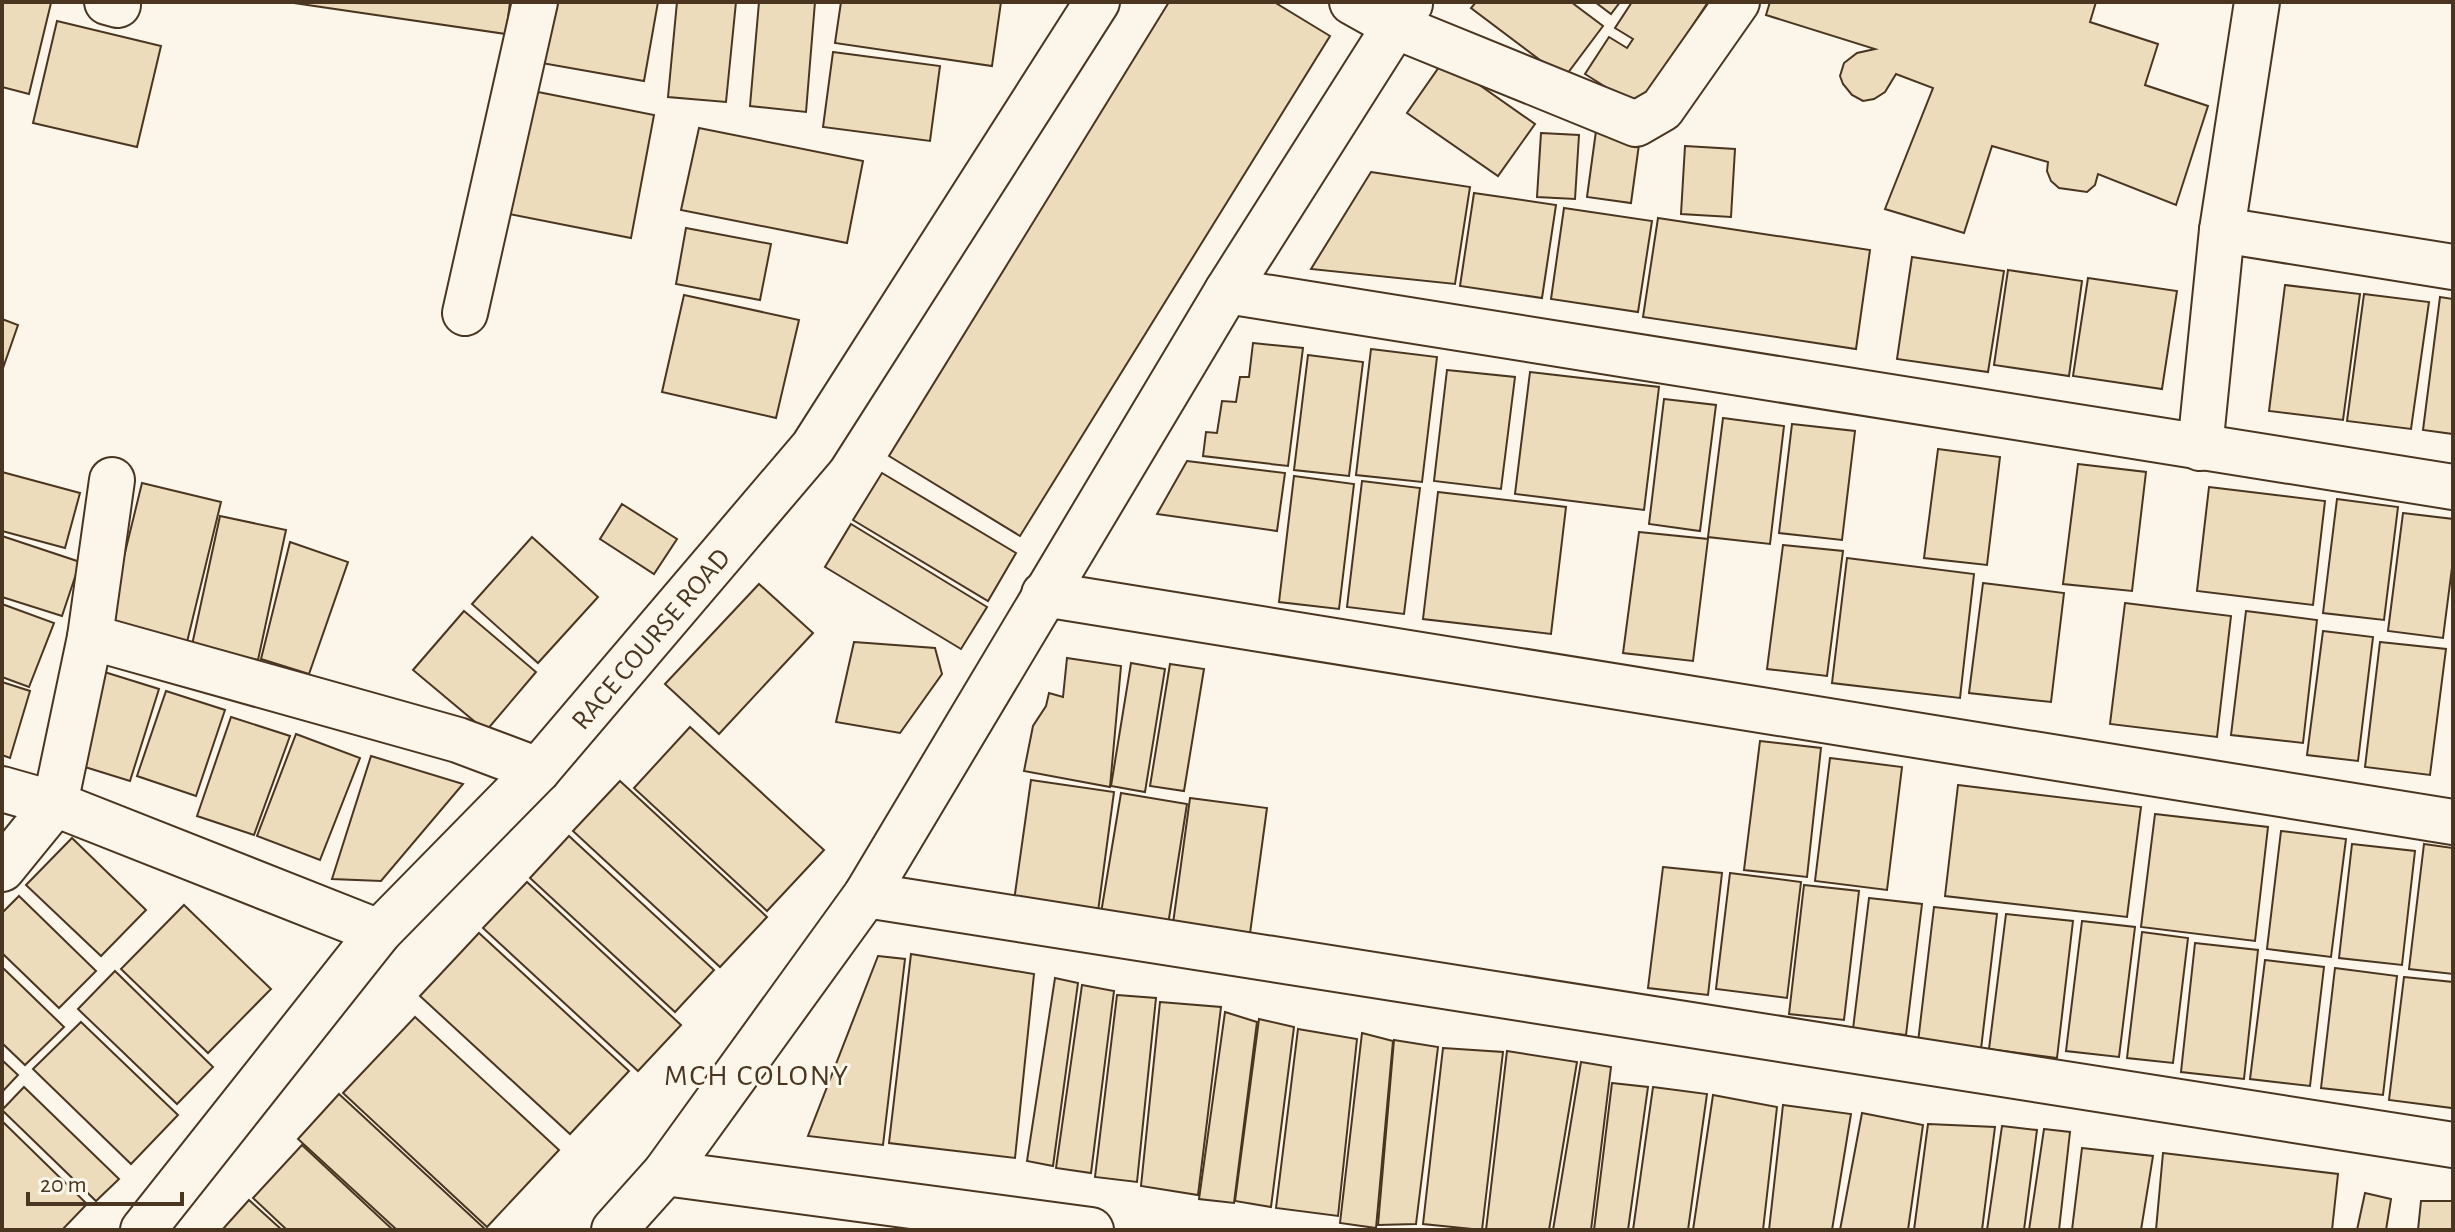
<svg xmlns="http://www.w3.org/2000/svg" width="2455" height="1232" font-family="'Alegreya Sans',sans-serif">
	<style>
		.building { fill: #ecdcbc; stroke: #4a3520; stroke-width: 2 }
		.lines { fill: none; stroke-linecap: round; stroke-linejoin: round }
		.minor-casing { stroke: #4a3520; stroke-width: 48 }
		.tertiary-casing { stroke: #4a3520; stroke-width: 48 }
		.minor { stroke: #fbf6e9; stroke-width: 44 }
		.tertiary { stroke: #fbf6e9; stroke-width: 44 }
		.labels { text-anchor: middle; stroke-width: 6; stroke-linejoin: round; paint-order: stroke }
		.street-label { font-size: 28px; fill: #4a3520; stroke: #fbf6e9 }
		.neighbourhood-label { font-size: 30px; letter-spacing: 2px; fill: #4a3520; stroke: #fbf6e9 }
	</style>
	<rect width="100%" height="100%" fill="#fbf6e9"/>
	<g class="building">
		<path d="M 2,2 L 51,3 L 29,94 L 2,87 Z"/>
		<path d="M 287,2 L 510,2 L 506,34 Z"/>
		<path d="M 546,2 L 658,2 L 644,81 L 536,62 Z"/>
		<path d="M 677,2 L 736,2 L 726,102 L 668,97 Z"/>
		<path d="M 759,2 L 815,2 L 806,112 L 750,106 Z"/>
		<path d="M 841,2 L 1001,2 L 992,66 L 835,43 Z"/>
		<path d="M 1169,2 L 1274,2 L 1330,36 L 1020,536 L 889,456 Z"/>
		<path d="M 1476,2 L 1571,2 L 1603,26 L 1564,78 L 1471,8 Z"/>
		<path d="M 1595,2 L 1620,2 L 1611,14 Z"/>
		<path d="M 1632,2 L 1708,2 L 1639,108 L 1585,74 L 1609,37 L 1627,48 L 1633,39 L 1615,28 Z"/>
		<path d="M 1770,2 L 2096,2 L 2090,22 L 2158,44 L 2145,85 L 2208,106 L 2176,205 L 2098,174 L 2095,185 L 2087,192 L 2059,188 L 2051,181 L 2047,171 L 2048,162 L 1992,146 L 1964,233 L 1885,209 L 1933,88 L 1896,74 L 1885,92 L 1874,99 L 1863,101 L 1852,95 L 1843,84 L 1840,76 L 1844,63 L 1857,53 L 1875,49 L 1766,15 Z"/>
		<path d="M 57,21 L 161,46 L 137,147 L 33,123 Z"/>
		<path d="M 833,52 L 940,66 L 930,141 L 823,127 Z"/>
		<path d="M 1444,60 L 1535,124 L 1498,176 L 1407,113 Z"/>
		<path d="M 533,91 L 654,115 L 631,238 L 509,214 Z"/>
		<path d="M 699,128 L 863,161 L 847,243 L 681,210 Z"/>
		<path d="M 1596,131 L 1640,137 L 1631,203 L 1587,197 Z"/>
		<path d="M 1541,133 L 1579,135 L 1575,199 L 1537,197 Z"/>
		<path d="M 1685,146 L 1735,149 L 1731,217 L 1681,214 Z"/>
		<path d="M 1371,172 L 1470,187 L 1455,284 L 1311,269 Z"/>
		<path d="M 1474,193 L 1556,205 L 1542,298 L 1460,286 Z"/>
		<path d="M 1564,208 L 1652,221 L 1638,312 L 1551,299 Z"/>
		<path d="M 1658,218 L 1870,250 L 1856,349 L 1643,317 Z"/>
		<path d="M 686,228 L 771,244 L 760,300 L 676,284 Z"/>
		<path d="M 1912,257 L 2004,271 L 1988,372 L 1897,359 Z"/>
		<path d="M 2008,270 L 2082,281 L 2069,376 L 1994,365 Z"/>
		<path d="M 2088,278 L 2177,291 L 2162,389 L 2073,376 Z"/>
		<path d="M 2285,285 L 2360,294 L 2343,420 L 2269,411 Z"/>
		<path d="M 2364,294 L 2429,302 L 2411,429 L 2347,421 Z"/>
		<path d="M 684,295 L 799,320 L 776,418 L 662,392 Z"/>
		<path d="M 2440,297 L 2453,299 L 2453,434 L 2423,430 Z"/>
		<path d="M 2,319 L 18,325 L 2,371 Z"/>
		<path d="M 1253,343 L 1303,348 L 1288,466 L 1203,456 L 1206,432 L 1217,433 L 1222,401 L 1236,402 L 1240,377 L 1249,377 Z"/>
		<path d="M 1371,349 L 1437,357 L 1422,482 L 1356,475 Z"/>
		<path d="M 1308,355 L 1363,362 L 1349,476 L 1294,470 Z"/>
		<path d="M 1447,370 L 1515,377 L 1501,489 L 1434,481 Z"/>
		<path d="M 1530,372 L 1659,387 L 1644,510 L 1515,494 Z"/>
		<path d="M 1664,399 L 1716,405 L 1700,531 L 1649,524 Z"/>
		<path d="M 1723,418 L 1784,426 L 1770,544 L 1708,537 Z"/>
		<path d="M 1792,424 L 1855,431 L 1842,540 L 1779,533 Z"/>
		<path d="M 1938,449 L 2000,457 L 1987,565 L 1924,558 Z"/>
		<path d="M 1187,461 L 1285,473 L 1277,531 L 1157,514 Z"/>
		<path d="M 2078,464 L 2146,472 L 2132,591 L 2063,584 Z"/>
		<path d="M 2,472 L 80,493 L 65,548 L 2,531 Z"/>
		<path d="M 882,473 L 1016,553 L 988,601 L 853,520 Z"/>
		<path d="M 1294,476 L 1354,484 L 1339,609 L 1279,602 Z"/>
		<path d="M 1362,481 L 1420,488 L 1404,614 L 1347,607 Z"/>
		<path d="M 142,483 L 221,502 L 187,642 L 108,622 Z"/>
		<path d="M 2209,487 L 2325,501 L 2313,605 L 2197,591 Z"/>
		<path d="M 1438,492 L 1566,507 L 1551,634 L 1423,619 Z"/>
		<path d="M 2337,499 L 2398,507 L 2384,620 L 2323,613 Z"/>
		<path d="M 622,504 L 677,539 L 654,574 L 600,539 Z"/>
		<path d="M 2403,513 L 2453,519 L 2453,560 L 2443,638 L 2388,631 Z"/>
		<path d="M 220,516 L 286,530 L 258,660 L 192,645 Z"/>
		<path d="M 851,524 L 987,607 L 961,649 L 825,567 Z"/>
		<path d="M 1639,532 L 1708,539 L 1693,661 L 1623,653 Z"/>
		<path d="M 2,536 L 80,562 L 62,616 L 2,597 Z"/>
		<path d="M 532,537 L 598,597 L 538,663 L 472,604 Z"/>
		<path d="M 290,542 L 348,562 L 309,674 L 261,659 Z"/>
		<path d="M 1783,545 L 1843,551 L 1827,676 L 1767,669 Z"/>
		<path d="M 1847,558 L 1974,574 L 1960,698 L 1832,683 Z"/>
		<path d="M 1983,583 L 2064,593 L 2051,702 L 1969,693 Z"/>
		<path d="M 759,584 L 813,633 L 719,734 L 665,684 Z"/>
		<path d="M 2125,603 L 2231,616 L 2217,737 L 2110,724 Z"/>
		<path d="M 2,604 L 54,623 L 29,687 L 2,677 Z"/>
		<path d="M 464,611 L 536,672 L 486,731 L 413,670 Z"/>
		<path d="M 2246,611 L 2317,620 L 2303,743 L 2231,735 Z"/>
		<path d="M 2323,631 L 2373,637 L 2358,761 L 2307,755 Z"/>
		<path d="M 854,642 L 935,648 L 942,674 L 900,733 L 836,722 Z"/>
		<path d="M 2380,642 L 2446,649 L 2430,775 L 2365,767 Z"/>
		<path d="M 1067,658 L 1121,666 L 1110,787 L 1024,771 L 1033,726 L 1046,706 L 1049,693 L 1063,697 Z"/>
		<path d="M 1131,663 L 1165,669 L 1145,792 L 1111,786 Z"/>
		<path d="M 1170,664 L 1204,669 L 1184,791 L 1150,786 Z"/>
		<path d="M 98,670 L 159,689 L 130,781 L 69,762 Z"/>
		<path d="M 2,682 L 30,691 L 10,758 L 2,755 Z"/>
		<path d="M 166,691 L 225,710 L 196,796 L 137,776 Z"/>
		<path d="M 231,717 L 290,736 L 254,835 L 197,816 Z"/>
		<path d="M 690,727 L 824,850 L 767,911 L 634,788 Z"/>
		<path d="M 296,734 L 360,758 L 320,860 L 257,836 Z"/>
		<path d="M 1760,741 L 1821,748 L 1807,877 L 1744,870 Z"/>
		<path d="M 371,756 L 463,784 L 381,881 L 332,879 Z"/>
		<path d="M 1830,758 L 1902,767 L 1887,890 L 1815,881 Z"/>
		<path d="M 1031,780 L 1114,792 L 1097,919 L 1013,908 Z"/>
		<path d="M 620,781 L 767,917 L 720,967 L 573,831 Z"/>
		<path d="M 1958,785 L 2141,807 L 2127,917 L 1945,896 Z"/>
		<path d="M 1121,793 L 1187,804 L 1167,931 L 1100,919 Z"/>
		<path d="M 1190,798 L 1267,808 L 1249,941 L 1172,931 Z"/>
		<path d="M 2155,814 L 2268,827 L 2255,941 L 2141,927 Z"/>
		<path d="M 2281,831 L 2346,839 L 2331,957 L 2267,949 Z"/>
		<path d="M 569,836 L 714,970 L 675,1012 L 530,878 Z"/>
		<path d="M 72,838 L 146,910 L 101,956 L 26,885 Z"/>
		<path d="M 2352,844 L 2415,851 L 2402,965 L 2339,958 Z"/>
		<path d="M 2424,844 L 2453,848 L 2453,974 L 2409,969 Z"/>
		<path d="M 1663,867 L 1722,873 L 1708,995 L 1648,988 Z"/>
		<path d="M 1730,873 L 1801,882 L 1787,998 L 1716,989 Z"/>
		<path d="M 527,882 L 681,1025 L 638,1071 L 483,928 Z"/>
		<path d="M 1804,885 L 1859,891 L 1844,1020 L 1789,1014 Z"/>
		<path d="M 19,896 L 96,971 L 59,1008 L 2,953 L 2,913 Z"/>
		<path d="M 1869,898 L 1922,904 L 1906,1035 L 1853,1029 Z"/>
		<path d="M 184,905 L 271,989 L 208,1053 L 121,969 Z"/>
		<path d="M 1934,907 L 1997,914 L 1981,1049 L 1918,1042 Z"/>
		<path d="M 2006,914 L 2073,921 L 2057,1058 L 1989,1049 Z"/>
		<path d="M 2082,921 L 2135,927 L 2119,1057 L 2066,1051 Z"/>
		<path d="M 2142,932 L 2188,938 L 2173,1063 L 2127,1058 Z"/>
		<path d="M 479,933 L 629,1071 L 570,1134 L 420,996 Z"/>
		<path d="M 2195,943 L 2258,950 L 2244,1079 L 2181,1072 Z"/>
		<path d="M 911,954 L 1034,974 L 1015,1158 L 889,1143 Z"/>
		<path d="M 878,956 L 905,959 L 883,1145 L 808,1136 Z"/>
		<path d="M 2265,960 L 2324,967 L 2310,1086 L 2250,1079 Z"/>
		<path d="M 2,967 L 64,1027 L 25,1065 L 2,1043 Z"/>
		<path d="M 2335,968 L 2397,976 L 2383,1095 L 2321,1088 Z"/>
		<path d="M 115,971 L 213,1067 L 177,1104 L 78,1009 Z"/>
		<path d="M 2404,977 L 2453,982 L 2452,1108 L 2389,1100 Z"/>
		<path d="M 1055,978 L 1078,983 L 1053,1166 L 1027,1161 Z"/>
		<path d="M 1082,985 L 1114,991 L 1091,1173 L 1056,1168 Z"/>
		<path d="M 1117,995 L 1156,998 L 1137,1182 L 1095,1177 Z"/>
		<path d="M 1160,1002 L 1221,1007 L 1198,1195 L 1141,1186 Z"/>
		<path d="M 1225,1012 L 1257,1022 L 1234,1203 L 1199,1199 Z"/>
		<path d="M 415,1017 L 559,1150 L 487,1227 L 343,1093 Z"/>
		<path d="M 1259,1019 L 1294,1027 L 1271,1207 L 1235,1201 Z"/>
		<path d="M 81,1022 L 178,1115 L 131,1164 L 33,1069 Z"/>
		<path d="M 1298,1029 L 1357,1039 L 1338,1216 L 1276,1208 Z"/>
		<path d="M 1362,1033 L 1393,1041 L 1376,1228 L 1340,1223 Z"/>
		<path d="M 1394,1040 L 1438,1047 L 1416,1224 L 1378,1225 Z"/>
		<path d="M 1443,1048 L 1503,1052 L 1482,1230 L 1423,1224 Z"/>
		<path d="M 1507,1051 L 1577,1062 L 1549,1230 L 1486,1230 Z"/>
		<path d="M 2,1060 L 18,1075 L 2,1092 Z"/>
		<path d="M 1581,1062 L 1611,1067 L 1591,1230 L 1553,1230 Z"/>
		<path d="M 1612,1083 L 1648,1087 L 1628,1230 L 1594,1230 Z"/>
		<path d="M 24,1087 L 119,1179 L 96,1201 L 2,1110 Z"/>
		<path d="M 1653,1087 L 1707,1094 L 1688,1230 L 1633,1230 Z"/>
		<path d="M 339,1094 L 486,1230 L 397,1230 L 298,1139 Z"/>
		<path d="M 1713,1095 L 1777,1107 L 1763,1230 L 1693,1230 Z"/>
		<path d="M 1783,1105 L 1851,1114 L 1832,1230 L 1769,1230 Z"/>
		<path d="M 1862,1113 L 1923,1125 L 1908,1230 L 1840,1230 Z"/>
		<path d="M 2,1121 L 87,1204 L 62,1230 L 2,1230 Z"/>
		<path d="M 1928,1124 L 1995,1127 L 1982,1230 L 1914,1230 Z"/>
		<path d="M 2002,1126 L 2037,1130 L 2024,1230 L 1987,1230 Z"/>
		<path d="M 2044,1129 L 2070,1132 L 2059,1230 L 2029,1230 Z"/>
		<path d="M 302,1145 L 393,1230 L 287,1230 L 253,1198 Z"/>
		<path d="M 2082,1148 L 2153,1156 L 2141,1230 L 2072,1230 Z"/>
		<path d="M 2163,1153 L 2338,1174 L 2332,1230 L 2156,1230 Z"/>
		<path d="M 2365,1193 L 2391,1199 L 2386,1230 L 2357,1230 Z"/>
		<path d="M 249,1200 L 282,1230 L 222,1230 Z"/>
		<path d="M 2421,1201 L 2453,1201 L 2453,1230 L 2418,1230 Z"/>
	</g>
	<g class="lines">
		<g class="minor-casing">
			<g id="minor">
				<path d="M 107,2 L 118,5 L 118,2"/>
				<path d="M 1410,4 L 1395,26 L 1636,124 L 1662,109 L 1737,2"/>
				<path d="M 2222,230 L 2453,267"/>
				<path d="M 1227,291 L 2453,487"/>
				<path d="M 465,313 L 535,2"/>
				<path d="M 2200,448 L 2222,230 L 2257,2"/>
				<path d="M 112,480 L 90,637 L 458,740 L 538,770"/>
				<path d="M 1044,594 L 2453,822"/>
				<path d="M 2,789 L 55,804 L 379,932"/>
				<path d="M 2,869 L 55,804 L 90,637"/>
				<path d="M 866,895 L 2453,1145"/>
				<path d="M 665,1173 L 1091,1230"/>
				<path d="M 614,1230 L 665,1173 L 866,895 L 1227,291 L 1395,26 L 1352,2"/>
			</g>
		</g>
		<g class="tertiary-casing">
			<g id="tertiary">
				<path id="s1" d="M 143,1230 L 379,932 L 538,770 L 813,447 L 1097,2"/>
			</g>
		</g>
		<use href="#minor" class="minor"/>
		<use href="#tertiary" class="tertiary"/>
	</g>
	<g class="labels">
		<g class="street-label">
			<text dy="10" stroke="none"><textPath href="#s1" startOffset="780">RACE COURSE ROAD</textPath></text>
		</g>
		<g class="neighbourhood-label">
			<text x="757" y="1085">MCH COLONY</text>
		</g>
	</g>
	<rect width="2455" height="1232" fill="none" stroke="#4a3520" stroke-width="8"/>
	<path d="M28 1192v12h154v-12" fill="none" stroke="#4a3520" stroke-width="4"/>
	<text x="40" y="1192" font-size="24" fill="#4a3520" stroke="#fbf6e9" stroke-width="6" paint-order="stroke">20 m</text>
</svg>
